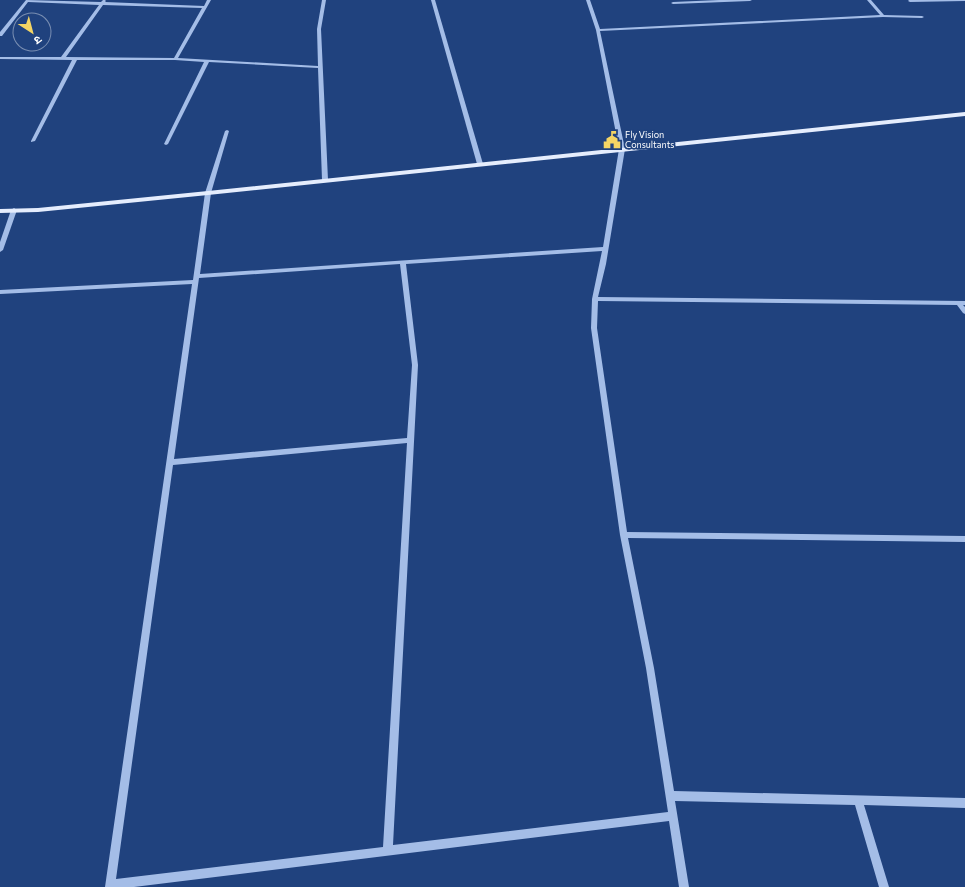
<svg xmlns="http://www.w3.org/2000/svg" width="965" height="887" font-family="Commissioner,'Noto Sans Devanagari',sans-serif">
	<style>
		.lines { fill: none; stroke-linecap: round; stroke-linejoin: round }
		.minor { fill: #a4bde7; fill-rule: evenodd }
		.major { fill: #e5edfd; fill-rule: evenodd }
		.labels { text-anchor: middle; stroke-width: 3.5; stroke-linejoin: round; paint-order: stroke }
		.far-poi-label { font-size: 9px; fill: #fff; stroke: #20427e; text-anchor: start }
	</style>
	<rect width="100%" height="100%" fill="#20427e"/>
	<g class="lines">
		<g class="minor">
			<path d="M 26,0 L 101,2 L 103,0 L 105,0 L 106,1 L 105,2 L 204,6 L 207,0 L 211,0 L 178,58 L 318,66 L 317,29 L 322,0 L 326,0 L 321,29 L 328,180 L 325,182 L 322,180 L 318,68 L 209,62 L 168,144 L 166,145 L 164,144 L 204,62 L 175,60 L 77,60 L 35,141 L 31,142 L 31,141 L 72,60 L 0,59 L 0,57 L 61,57 L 99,5 L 28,2 L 2,36 L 0,36 L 0,32 ZM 103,5 L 202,8 L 174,58 L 66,57 Z"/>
			<path d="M 431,0 L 435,0 L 483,164 L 482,165 L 477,164 Z"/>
			<path d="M 586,0 L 590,0 L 600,29 L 880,15 L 867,0 L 871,0 L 884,15 L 922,16 L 924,17 L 922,18 L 883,17 L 600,31 L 625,149 L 606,264 L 598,297 L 965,301 L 965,305 L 963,305 L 965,307 L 965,314 L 963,313 L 957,305 L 598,301 L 597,328 L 627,532 L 965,536 L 965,542 L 628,538 L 654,668 L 674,791 L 965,798 L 965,808 L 864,805 L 889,887 L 879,887 L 855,805 L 675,801 L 689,887 L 679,887 L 669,821 L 134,887 L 105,887 L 192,284 L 0,294 L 0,290 L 193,280 L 205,193 L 225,131 L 227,130 L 229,131 L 211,193 L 200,274 L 603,247 L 619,149 L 596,30 ZM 602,251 L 592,299 L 591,328 L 620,535 L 646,668 L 668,812 L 393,845 L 418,365 L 406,264 ZM 400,264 L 412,365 L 407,438 L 174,459 L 199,278 ZM 407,443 L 383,847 L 116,879 L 173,465 Z"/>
			<path d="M 719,0 L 752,0 L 750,1 L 673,4 L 671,3 L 673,2 Z"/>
			<path d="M 909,0 L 965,0 L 965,1 L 910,2 L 908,1 Z"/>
			<path d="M 14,208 L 17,210 L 3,250 L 0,252 L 0,242 L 11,210 Z"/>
		</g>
		<path class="major" d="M 965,112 L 965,116 L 208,195 L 38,212 L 0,213 L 0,209 L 38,208 L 208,191 Z"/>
	</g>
	<defs>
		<g id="civic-bare" transform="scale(1.38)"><path d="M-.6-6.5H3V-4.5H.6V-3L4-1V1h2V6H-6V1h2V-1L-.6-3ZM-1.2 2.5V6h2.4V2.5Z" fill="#f4d564" stroke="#20427e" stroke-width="2.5" paint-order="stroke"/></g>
	</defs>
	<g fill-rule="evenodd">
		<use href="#civic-bare" x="612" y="140"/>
	</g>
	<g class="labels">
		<g class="far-poi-label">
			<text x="625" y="138">Fly Vision<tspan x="625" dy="10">Consultants</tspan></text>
		</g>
	</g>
	<g transform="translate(32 32) rotate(144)"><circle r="19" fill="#20427e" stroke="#798eb2"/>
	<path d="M0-3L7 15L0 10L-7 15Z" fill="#f4d564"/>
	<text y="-6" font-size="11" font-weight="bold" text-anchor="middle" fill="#ffffff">उ</text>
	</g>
</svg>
